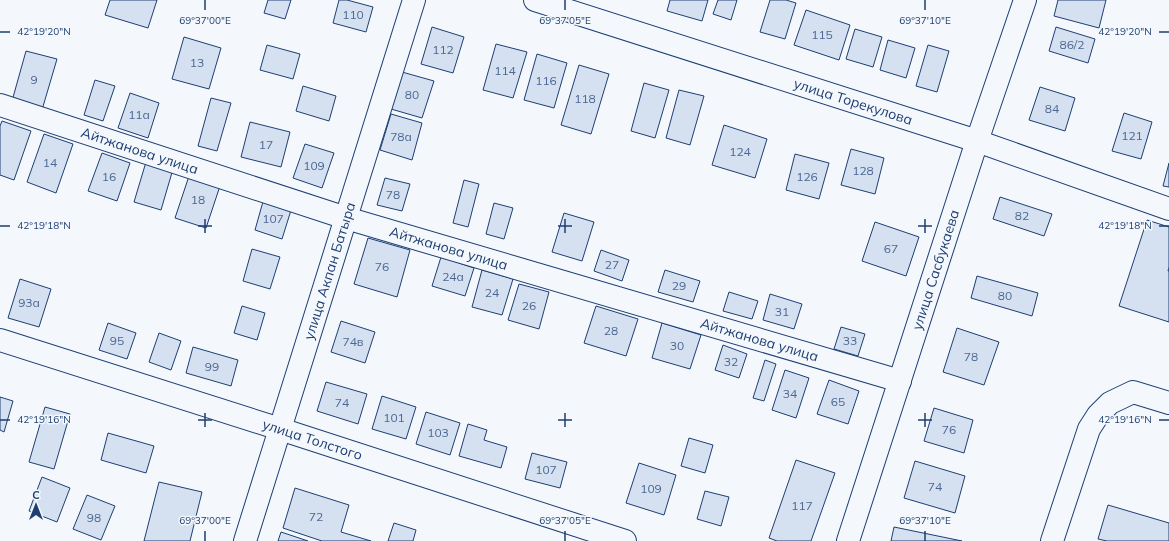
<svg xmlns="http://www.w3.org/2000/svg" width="1169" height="541" font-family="Mulish,sans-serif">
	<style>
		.building { fill: #d5e0f0; stroke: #1d3f73 }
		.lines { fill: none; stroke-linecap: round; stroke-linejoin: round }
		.minor-casing { stroke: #1d3f73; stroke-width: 24 }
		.minor { stroke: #f4f7fb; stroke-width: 22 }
		.ticks { fill: none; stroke: #1d3f73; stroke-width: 1.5 }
		.labels { text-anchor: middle; stroke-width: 3; stroke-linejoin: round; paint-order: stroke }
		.number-label { font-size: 12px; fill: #4b6792 }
		.street-label { font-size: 14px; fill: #1d3f73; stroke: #f4f7fb }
		.ticks-label { font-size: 10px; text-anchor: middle; fill: #1d3f73; stroke: #f4f7fb; stroke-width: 3; stroke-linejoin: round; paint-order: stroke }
	</style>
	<rect width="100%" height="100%" fill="#f4f7fb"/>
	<g class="building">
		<path d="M 110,0 L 157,0 L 148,28 L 105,15 Z"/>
		<path d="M 268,0 L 291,0 L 285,19 L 264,13 Z"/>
		<path d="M 339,0 L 347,0 L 373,7 L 366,32 L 333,23 Z"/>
		<path d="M 670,0 L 708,0 L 702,21 L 667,11 Z"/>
		<path d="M 718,0 L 737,0 L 731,20 L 713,14 Z"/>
		<path d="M 770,0 L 786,0 L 796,3 L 785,39 L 760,32 Z"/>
		<path d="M 1058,0 L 1106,0 L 1099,28 L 1054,16 Z"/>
		<path d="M 806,10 L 850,25 L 839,60 L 794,45 Z"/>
		<path d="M 432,27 L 464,37 L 453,73 L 421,64 Z"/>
		<path d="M 1056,27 L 1095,39 L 1088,63 L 1049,51 Z"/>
		<path d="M 855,29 L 882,37 L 873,67 L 846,59 Z"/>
		<path d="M 184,37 L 221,48 L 209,89 L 172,79 Z"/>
		<path d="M 888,40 L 915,48 L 906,78 L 880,70 Z"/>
		<path d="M 496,44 L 527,52 L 513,98 L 483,90 Z"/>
		<path d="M 267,45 L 300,54 L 293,79 L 260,70 Z"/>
		<path d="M 928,45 L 949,51 L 937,92 L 916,86 Z"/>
		<path d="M 26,51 L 57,59 L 42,110 L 12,101 Z"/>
		<path d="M 537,54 L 567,63 L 554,108 L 524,100 Z"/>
		<path d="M 579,65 L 609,74 L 591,134 L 561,125 Z"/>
		<path d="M 402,72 L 434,81 L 422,118 L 391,109 Z"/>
		<path d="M 95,80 L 115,86 L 103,121 L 84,115 Z"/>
		<path d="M 644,83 L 669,90 L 655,138 L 631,131 Z"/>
		<path d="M 303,86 L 336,96 L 329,121 L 296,111 Z"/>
		<path d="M 1040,87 L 1075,98 L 1065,131 L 1029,120 Z"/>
		<path d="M 679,90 L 704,96 L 690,145 L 666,138 Z"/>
		<path d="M 130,93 L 159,103 L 148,138 L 118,128 Z"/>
		<path d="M 211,98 L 231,103 L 217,151 L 198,146 Z"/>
		<path d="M 1124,113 L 1152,122 L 1141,159 L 1112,151 Z"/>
		<path d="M 391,114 L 422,123 L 412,160 L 380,150 Z"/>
		<path d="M 2,121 L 31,131 L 14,180 L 0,175 L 0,126 Z"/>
		<path d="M 250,122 L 290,132 L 281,167 L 241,157 Z"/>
		<path d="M 724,125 L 767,139 L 755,178 L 712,165 Z"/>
		<path d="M 44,134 L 73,144 L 56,193 L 27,182 Z"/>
		<path d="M 305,144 L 334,153 L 322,188 L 293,178 Z"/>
		<path d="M 851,149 L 884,158 L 875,194 L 841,185 Z"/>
		<path d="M 102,153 L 130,163 L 117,201 L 88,191 Z"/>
		<path d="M 795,154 L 829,163 L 819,199 L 786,190 Z"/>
		<path d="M 146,162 L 173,169 L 161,210 L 134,202 Z"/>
		<path d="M 1169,163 L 1169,187 L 1163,186 Z"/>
		<path d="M 190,173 L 221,183 L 206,228 L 175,218 Z"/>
		<path d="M 385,178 L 410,184 L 402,211 L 377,205 Z"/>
		<path d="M 464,180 L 479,184 L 468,227 L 453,223 Z"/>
		<path d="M 1000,197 L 1052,214 L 1044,236 L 993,219 Z"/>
		<path d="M 264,198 L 292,207 L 282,239 L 255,230 Z"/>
		<path d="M 494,203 L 513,208 L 504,239 L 486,234 Z"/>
		<path d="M 564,213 L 594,222 L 582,261 L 552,252 Z"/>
		<path d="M 1147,220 L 1169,227 L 1169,267 L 1168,271 L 1169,271 L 1169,322 L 1119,306 Z"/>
		<path d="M 875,222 L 919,237 L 906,276 L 862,261 Z"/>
		<path d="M 368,238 L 410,250 L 397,297 L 354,284 Z"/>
		<path d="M 252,249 L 280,257 L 270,289 L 243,281 Z"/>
		<path d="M 601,250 L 629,260 L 622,281 L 594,271 Z"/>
		<path d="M 441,257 L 474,268 L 465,296 L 432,286 Z"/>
		<path d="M 482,270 L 513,279 L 502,315 L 472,307 Z"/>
		<path d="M 665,270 L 700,281 L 693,302 L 658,292 Z"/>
		<path d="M 977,276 L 1038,293 L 1032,316 L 971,298 Z"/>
		<path d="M 20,279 L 51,289 L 39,327 L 8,318 Z"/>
		<path d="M 519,284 L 549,292 L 539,329 L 508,320 Z"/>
		<path d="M 729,292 L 758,301 L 752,319 L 723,311 Z"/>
		<path d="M 770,294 L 802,304 L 794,329 L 763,320 Z"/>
		<path d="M 242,306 L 265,313 L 257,340 L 234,333 Z"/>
		<path d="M 596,306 L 638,319 L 626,356 L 584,343 Z"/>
		<path d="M 341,321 L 375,332 L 365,363 L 331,352 Z"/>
		<path d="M 108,323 L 136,333 L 127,359 L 99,350 Z"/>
		<path d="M 662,323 L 701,335 L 690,369 L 652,358 Z"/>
		<path d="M 841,327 L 865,334 L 858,356 L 834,349 Z"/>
		<path d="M 957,328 L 999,342 L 984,385 L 943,372 Z"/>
		<path d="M 159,333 L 181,341 L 171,370 L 149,362 Z"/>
		<path d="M 723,345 L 747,354 L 739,378 L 715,370 Z"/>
		<path d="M 193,347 L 238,360 L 231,386 L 186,373 Z"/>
		<path d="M 765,360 L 776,364 L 764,401 L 753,398 Z"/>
		<path d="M 785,370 L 809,378 L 796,418 L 772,410 Z"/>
		<path d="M 829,380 L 859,391 L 848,424 L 817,414 Z"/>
		<path d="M 326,382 L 367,394 L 358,424 L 317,411 Z"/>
		<path d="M 382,396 L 416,407 L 406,439 L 372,429 Z"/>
		<path d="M 0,397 L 13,401 L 4,432 L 0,430 Z"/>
		<path d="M 45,407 L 70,414 L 54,469 L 29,462 Z"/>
		<path d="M 934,408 L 973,420 L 964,453 L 924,441 Z"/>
		<path d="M 426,412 L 460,423 L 450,455 L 416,444 Z"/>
		<path d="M 468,424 L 487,430 L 484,440 L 507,447 L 501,468 L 459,456 Z"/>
		<path d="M 108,433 L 154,446 L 146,473 L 101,460 Z"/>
		<path d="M 689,438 L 713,445 L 705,473 L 681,466 Z"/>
		<path d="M 532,453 L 567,462 L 560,488 L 525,479 Z"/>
		<path d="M 796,460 L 835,473 L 811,541 L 777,541 L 769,538 Z"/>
		<path d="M 915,461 L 965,476 L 955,513 L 904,498 Z"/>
		<path d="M 639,463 L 676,475 L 664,515 L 626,503 Z"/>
		<path d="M 42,477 L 70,488 L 57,522 L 29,511 Z"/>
		<path d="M 159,482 L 202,492 L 190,541 L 144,541 Z"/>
		<path d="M 295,488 L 349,505 L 341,532 L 371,541 L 322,541 L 283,528 Z"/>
		<path d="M 705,491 L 729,497 L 721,526 L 697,519 Z"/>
		<path d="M 87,495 L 115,506 L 101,540 L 73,529 Z"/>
		<path d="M 1108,505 L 1169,523 L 1169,541 L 1107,541 L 1098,539 Z"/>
		<path d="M 394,523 L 416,530 L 413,541 L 388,541 Z"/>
		<path d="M 894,527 L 962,541 L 891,541 Z"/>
		<path d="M 281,532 L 308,541 L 278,541 Z"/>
	</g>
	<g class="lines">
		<g class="minor-casing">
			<g id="minor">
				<path id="s1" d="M 535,0 L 977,141 L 1169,209"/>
				<path id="s2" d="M 0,105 L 346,218 L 900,381"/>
				<path id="s3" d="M 0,340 L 280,429 L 625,541"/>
				<path id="s4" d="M 245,541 L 414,0"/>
				<path id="s5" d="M 848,541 L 977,141 L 1025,0"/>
				<path d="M 1052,541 L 1089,429 L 1098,415 L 1110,403 L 1133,392 L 1169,403"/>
			</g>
		</g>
		<use href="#minor" class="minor"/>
	</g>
	<path class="ticks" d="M 205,0 L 205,10M 565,0 L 565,10M 925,0 L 925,10M 0,32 L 10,32M 1159,32 L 1169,32M 205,219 L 205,233M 565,219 L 565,233M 925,219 L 925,233M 0,226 L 10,226M 198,226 L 212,226M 558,226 L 572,226M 918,226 L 932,226M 1159,226 L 1169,226M 205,413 L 205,427M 565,413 L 565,427M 925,413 L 925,427M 0,420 L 10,420M 198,420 L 212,420M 558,420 L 572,420M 918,420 L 932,420M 1159,420 L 1169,420M 205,531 L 205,541M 565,531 L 565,541M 925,531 L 925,541"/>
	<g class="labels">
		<g class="number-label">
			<text x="353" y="19">110</text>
			<text x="822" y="39">115</text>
			<text x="1072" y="49">86/2</text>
			<text x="443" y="54">112</text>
			<text x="197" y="67">13</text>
			<text x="505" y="75">114</text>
			<text x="34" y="84">9</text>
			<text x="546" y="85">116</text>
			<text x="412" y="99">80</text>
			<text x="585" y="103">118</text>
			<text x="1052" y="113">84</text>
			<text x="139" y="119">11а</text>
			<text x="1132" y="140">121</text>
			<text x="401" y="141">78а</text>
			<text x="266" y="149">17</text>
			<text x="740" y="156">124</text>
			<text x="50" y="167">14</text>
			<text x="314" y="170">109</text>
			<text x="863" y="175">128</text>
			<text x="109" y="181">16</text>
			<text x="807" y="181">126</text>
			<text x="393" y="199">78</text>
			<text x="198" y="204">18</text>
			<text x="1022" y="220">82</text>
			<text x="273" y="223">107</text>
			<text x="891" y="253">67</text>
			<text x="612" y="269">27</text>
			<text x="382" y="271">76</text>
			<text x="453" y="281">24а</text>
			<text x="679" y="290">29</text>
			<text x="492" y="297">24</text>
			<text x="1005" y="300">80</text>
			<text x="29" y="307">93а</text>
			<text x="529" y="310">26</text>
			<text x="782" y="316">31</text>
			<text x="611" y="335">28</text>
			<text x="117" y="345">95</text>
			<text x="850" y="345">33</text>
			<text x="353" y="346">74в</text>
			<text x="677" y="350">30</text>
			<text x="971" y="361">78</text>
			<text x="731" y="366">32</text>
			<text x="212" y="371">99</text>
			<text x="790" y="398">34</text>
			<text x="838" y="406">65</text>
			<text x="342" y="407">74</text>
			<text x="394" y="422">101</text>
			<text x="949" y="434">76</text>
			<text x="438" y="437">103</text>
			<text x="546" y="474">107</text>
			<text x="935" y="491">74</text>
			<text x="651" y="493">109</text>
			<text x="802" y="510">117</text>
			<text x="316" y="521">72</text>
			<text x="94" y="522">98</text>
		</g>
		<g class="street-label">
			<text dy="5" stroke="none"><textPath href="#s1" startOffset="334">улица Торекулова</textPath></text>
			<text dy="5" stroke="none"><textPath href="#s2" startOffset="147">Айтжанова улица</textPath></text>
			<text dy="5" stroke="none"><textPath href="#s2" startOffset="471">Айтжанова улица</textPath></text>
			<text dy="5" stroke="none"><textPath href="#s5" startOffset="285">улица Сасбукаева</textPath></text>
			<text dy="5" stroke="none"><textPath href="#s4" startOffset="283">улица Акпан Батыра</textPath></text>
			<text dy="5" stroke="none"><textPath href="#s2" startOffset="795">Айтжанова улица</textPath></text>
			<text dy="5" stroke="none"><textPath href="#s3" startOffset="328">улица Толстого</textPath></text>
		</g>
	</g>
	<g class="ticks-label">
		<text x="205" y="24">69°37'00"E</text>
		<text x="565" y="24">69°37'05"E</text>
		<text x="925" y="24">69°37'10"E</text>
		<text x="44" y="35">42°19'20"N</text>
		<text x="1125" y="35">42°19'20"N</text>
		<text x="44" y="229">42°19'18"N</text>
		<text x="1125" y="229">42°19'18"N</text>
		<text x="44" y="423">42°19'16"N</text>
		<text x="1125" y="423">42°19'16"N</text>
		<text x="205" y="524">69°37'00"E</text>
		<text x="565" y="524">69°37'05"E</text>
		<text x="925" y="524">69°37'10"E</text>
	</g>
	<g transform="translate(36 505)" stroke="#f4f7fb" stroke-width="3" paint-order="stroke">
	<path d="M0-3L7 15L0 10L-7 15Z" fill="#1d3f73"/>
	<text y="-6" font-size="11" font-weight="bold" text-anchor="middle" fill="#1d3f73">С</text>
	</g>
</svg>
